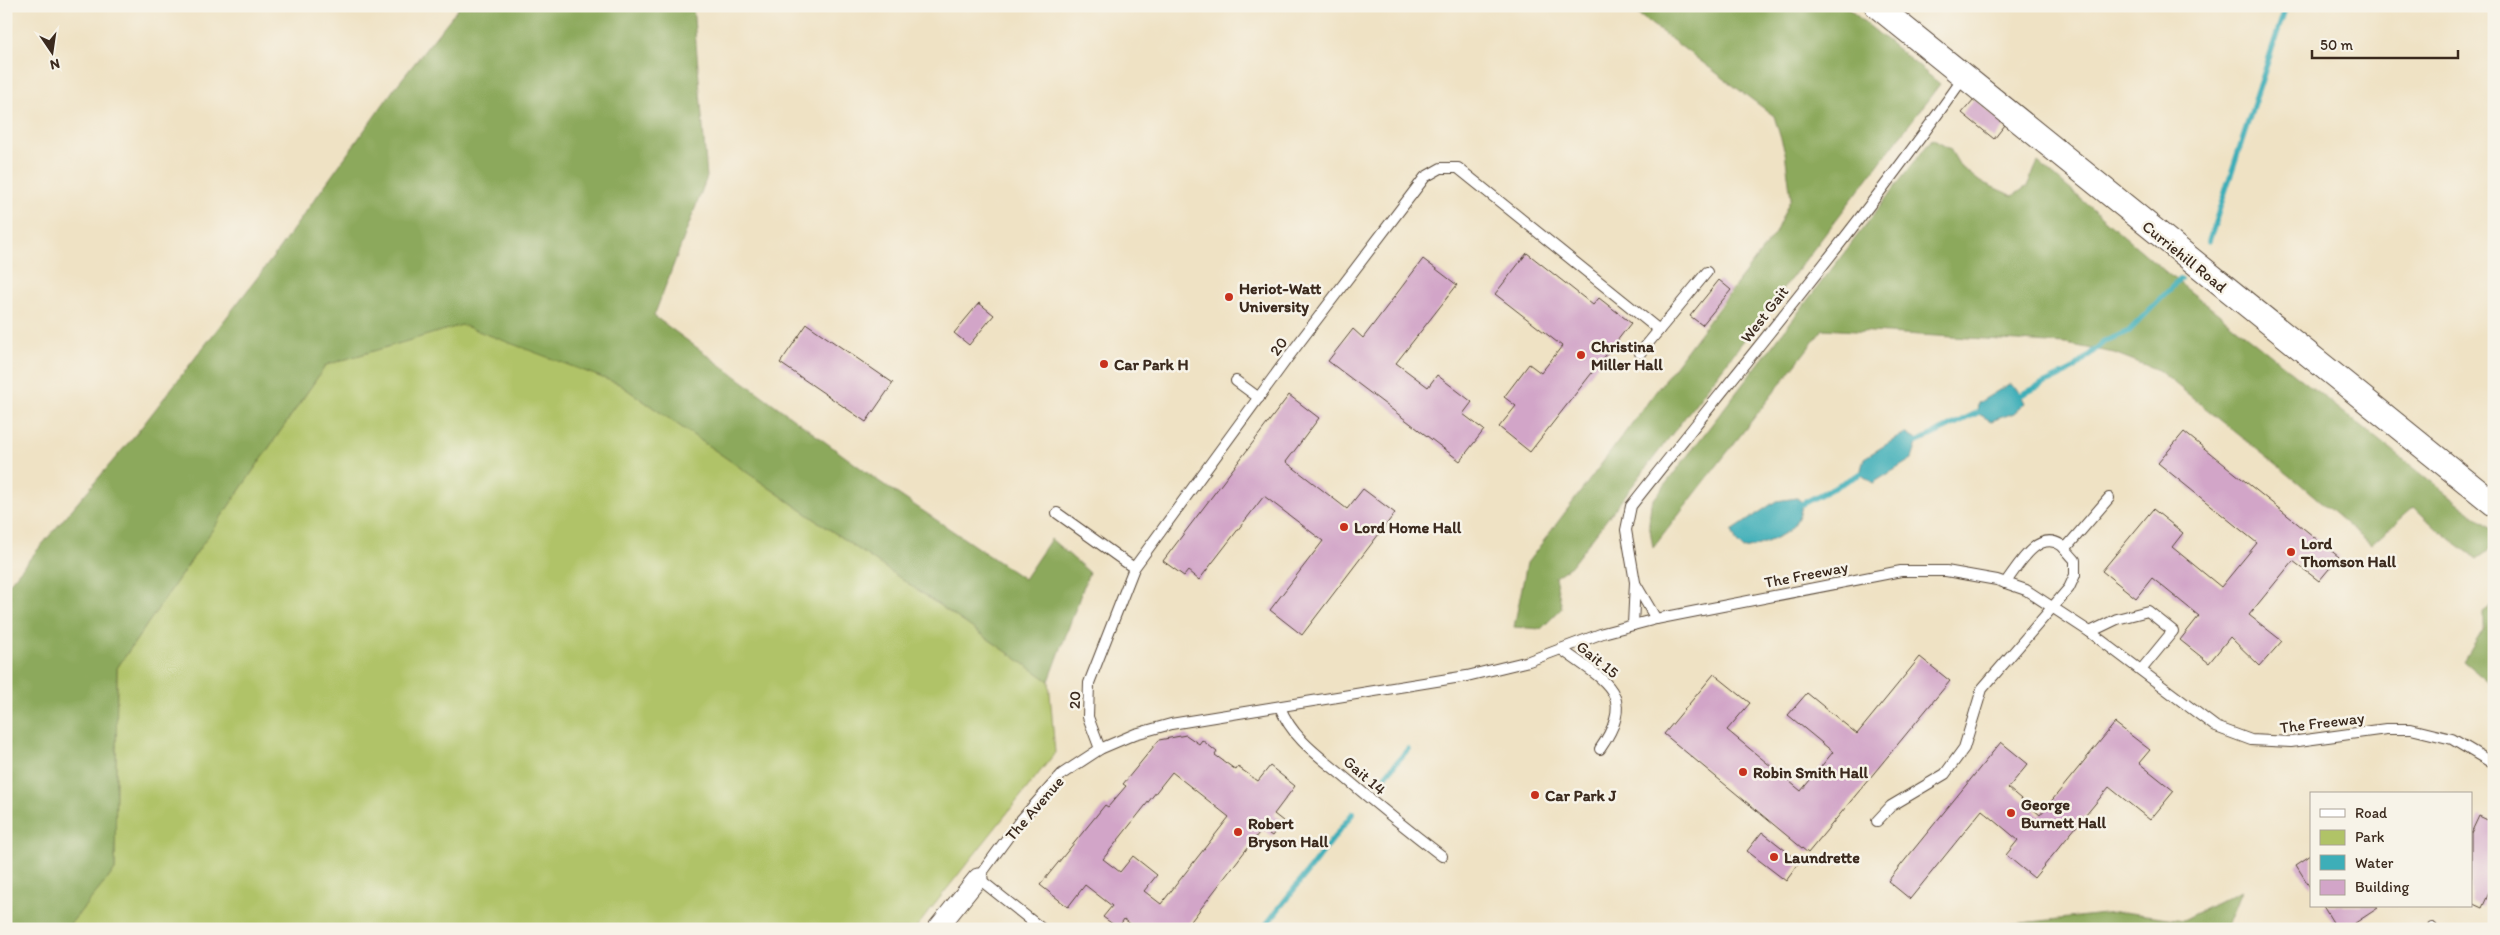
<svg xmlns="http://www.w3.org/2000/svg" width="2500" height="935" font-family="Itim,sans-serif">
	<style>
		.green { fill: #b0c367; stroke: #767642 }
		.forest { fill: #8ca95c; stroke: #646a3d }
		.water { fill: #3daeb8; stroke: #3c6c6b }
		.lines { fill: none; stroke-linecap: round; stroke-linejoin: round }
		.stream { stroke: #3daeb8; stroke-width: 5.5 }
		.building { fill: #d2a5c8; fill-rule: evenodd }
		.service-casing { stroke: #564637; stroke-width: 12 }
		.minor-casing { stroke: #564637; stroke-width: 21 }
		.tertiary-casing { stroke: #564637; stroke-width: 26 }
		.service { stroke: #fff; stroke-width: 10 }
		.minor { stroke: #fff; stroke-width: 19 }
		.tertiary { stroke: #fff; stroke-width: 24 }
		.poi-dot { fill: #c8321e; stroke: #f7f3e8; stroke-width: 2 }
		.labels { text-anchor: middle; stroke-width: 5; stroke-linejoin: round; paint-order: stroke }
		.street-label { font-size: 16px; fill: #3b2a1e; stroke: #f7f3e8 }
		.poi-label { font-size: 16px; font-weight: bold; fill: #3b2a1e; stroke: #f7f3e8; text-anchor: start }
	</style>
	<rect width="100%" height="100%" fill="#f7f3e8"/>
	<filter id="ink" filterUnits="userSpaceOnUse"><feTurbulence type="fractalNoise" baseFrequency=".02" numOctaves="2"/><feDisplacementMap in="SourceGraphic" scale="10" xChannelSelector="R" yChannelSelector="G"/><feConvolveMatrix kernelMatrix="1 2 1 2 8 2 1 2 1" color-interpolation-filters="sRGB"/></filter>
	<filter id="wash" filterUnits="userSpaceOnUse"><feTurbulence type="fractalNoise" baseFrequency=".0096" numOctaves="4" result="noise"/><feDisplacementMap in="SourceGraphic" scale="20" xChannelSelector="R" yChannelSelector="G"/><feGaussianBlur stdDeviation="1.12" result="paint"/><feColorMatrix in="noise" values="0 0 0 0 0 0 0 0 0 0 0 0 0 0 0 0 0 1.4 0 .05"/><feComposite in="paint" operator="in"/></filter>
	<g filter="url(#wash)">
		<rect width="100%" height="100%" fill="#efe2c4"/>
		<path class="green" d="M 462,324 L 619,384 L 1049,681 L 1055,753 L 915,929 L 66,929 L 115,870 L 117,668 L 326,365 Z"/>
		<g class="forest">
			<path d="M 460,6 L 693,6 L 707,177 L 654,316 L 877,480 L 1024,579 L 1051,539 L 1089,572 L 1049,681 L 619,384 L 462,325 L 326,365 L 117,668 L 115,870 L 66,929 L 6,929 L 6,587 L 140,429 L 274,256 L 394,89 Z"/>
			<path d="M 1627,6 L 1845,6 L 1940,84 L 1571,566 L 1555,577 L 1562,608 L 1541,629 L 1514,627 L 1527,563 L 1775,233 L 1791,198 L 1785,152 L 1774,116 Z"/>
			<path d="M 1932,139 L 1950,149 L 1960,166 L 1979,181 L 2013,196 L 2027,186 L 2038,162 L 2173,278 L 2494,531 L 2494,547 L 2477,559 L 2439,531 L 2414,507 L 2371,545 L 2299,483 L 2158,370 L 2114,353 L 2066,344 L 1823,329 L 1653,548 L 1649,523 L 1651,503 Z"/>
			<path d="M 2494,604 L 2494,686 L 2464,661 L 2483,630 L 2483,612 Z"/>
			<path d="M 2241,891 L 2226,929 L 1967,929 L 2123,912 L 2183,920 Z"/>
		</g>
		<g class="water">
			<path d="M 2009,384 L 2019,391 L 2025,403 L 2014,413 L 1991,421 L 1977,413 L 1978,403 Z"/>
			<path d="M 1905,433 L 1918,441 L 1912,459 L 1873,483 L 1860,474 L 1864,458 Z"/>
			<path d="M 1797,498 L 1803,503 C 1801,512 1796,525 1788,531 C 1779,538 1754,548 1743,549 L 1737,543 L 1732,531 L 1776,501 Z"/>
		</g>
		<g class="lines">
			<g class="stream">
				<path d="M 2209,241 L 2286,6"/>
				<path d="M 2015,398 L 2072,370 L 2105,341 L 2128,332 L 2180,279"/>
				<path d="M 1913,444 L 1983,410"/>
				<path d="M 1796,507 L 1866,471"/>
				<path d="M 1381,781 L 1408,749"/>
				<path d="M 1263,929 L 1353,813"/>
			</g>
		</g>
		<g id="blocks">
			<g class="building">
				<path d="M 1974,99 L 2005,125 L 1994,139 L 1962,113 Z"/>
				<path d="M 1527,253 L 1593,305 L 1599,298 L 1631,323 L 1530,452 L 1499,427 L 1516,406 L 1504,397 L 1529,364 L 1541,373 L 1562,346 L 1495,294 Z"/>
				<path d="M 1423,259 L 1457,285 L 1396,363 L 1428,387 L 1437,375 L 1472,402 L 1463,414 L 1484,430 L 1460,461 L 1328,361 L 1353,329 L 1363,338 Z"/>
				<path d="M 1719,280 L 1731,290 L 1702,325 L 1690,316 Z"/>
				<path d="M 979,303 L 994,315 L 969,345 L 954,333 Z"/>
				<path d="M 807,324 L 893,383 L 866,422 L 780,363 Z"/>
				<path d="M 1289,395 L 1319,418 L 1286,462 L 1347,509 L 1363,489 L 1395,513 L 1302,635 L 1270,610 L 1323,541 L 1264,496 L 1199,580 L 1188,571 L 1184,576 L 1163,561 Z"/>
				<path d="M 2184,432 L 2339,557 L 2319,581 L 2293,561 L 2249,615 L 2282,641 L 2260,666 L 2230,637 L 2209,663 L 2180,640 L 2199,616 L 2152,578 L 2136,598 L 2102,571 L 2153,509 L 2183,533 L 2172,547 L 2221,587 L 2257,543 L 2158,463 Z"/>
				<path d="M 1920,657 L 1950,681 L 1808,853 L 1664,734 L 1714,674 L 1750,703 L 1727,730 L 1801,791 L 1833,752 L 1788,715 L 1807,693 L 1857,734 Z"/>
				<path d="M 2115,723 L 2150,750 L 2139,763 L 2174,791 L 2150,820 L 2109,787 L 2034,878 L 2006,855 L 2018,840 L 1982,810 L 1910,899 L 1888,881 L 2001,742 L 2028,764 L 2008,788 L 2040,815 Z"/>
				<path d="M 1186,735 L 1199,744 L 1202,740 L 1217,752 L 1215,755 L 1236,770 L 1238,767 L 1258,781 L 1270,766 L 1295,786 L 1274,814 L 1283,821 L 1272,836 L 1262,829 L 1185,929 L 1137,929 L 1124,919 L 1118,928 L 1103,917 L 1112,906 L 1085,885 L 1068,907 L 1040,885 L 1105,805 L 1108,807 L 1126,786 L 1123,784 L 1159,740 ZM 1172,772 L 1229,817 L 1161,904 L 1144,891 L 1157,875 L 1133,856 L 1120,872 L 1103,859 Z"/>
				<path d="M 2479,816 L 2494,823 L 2494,882 L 2482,908 L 2471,903 L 2471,833 Z"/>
				<path d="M 1762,832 L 1800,862 L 1786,881 L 1747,851 Z"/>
				<path d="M 2311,855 L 2311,889 L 2296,865 Z"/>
				<path d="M 2323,906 L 2377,906 L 2378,908 L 2346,929 L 2337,929 Z"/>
			</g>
		</g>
	</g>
	<g filter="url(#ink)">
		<use href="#blocks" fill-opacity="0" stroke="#564637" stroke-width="1"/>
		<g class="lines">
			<g class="service-casing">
				<g id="service">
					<path d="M 1640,353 L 1707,272"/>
					<path d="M 1236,381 L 1259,398"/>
					<path d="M 1057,513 L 1134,568"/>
					<path d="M 2065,549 L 2109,498"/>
					<path d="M 1635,583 L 1656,619"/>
					<path d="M 1633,625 L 1635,582 L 1626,530 L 1631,506 C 1743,364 1860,225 1964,77"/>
					<path d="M 2090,632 L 2117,619 L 2148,611 L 2173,631 L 2141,670"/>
					<path d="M 1561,649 C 1604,681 1639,693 1600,749"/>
					<path d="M 1280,707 C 1292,738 1319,756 1343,776 C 1376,804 1408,830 1442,856"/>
					<path d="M 1100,749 L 1088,717 L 1089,683 L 1134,568 L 1289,356 L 1425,177 L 1441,168 L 1458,168 L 1659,330"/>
					<path d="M 1877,821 L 1891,806 L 1945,774 L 1964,748 L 1982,689 L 2069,588 L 2075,575 L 2075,560 C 2070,555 2066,549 2061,545 C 2037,529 2017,568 2005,583"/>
					<path d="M 2432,928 L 2432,929"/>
					<path d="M 1042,929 L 978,878 L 1019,822 L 1062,774 L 1100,749 L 1135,734 L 1171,724 L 1467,676 L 1529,661 L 1603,633 L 1656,619 L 1901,571 L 1946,571 L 1997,580 L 2026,590 L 2090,632 L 2216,727 L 2251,740 L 2291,742 L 2386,729 L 2411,729 L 2452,739 L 2494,764"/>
				</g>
			</g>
			<g class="minor-casing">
				<path id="minor" d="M 937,929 L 978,878"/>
			</g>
			<g class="tertiary-casing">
				<path id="tertiary" d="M 1877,6 L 2494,504"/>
			</g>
			<use href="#service" class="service"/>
			<use href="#minor" class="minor"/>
			<use href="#tertiary" class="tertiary"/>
		</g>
	</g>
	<g class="poi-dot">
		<circle cx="1229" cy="297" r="5"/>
		<circle cx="1581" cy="355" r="5"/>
		<circle cx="1104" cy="364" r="5"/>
		<circle cx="1344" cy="527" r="5"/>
		<circle cx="2291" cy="552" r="5"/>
		<circle cx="1743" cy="772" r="5"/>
		<circle cx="1535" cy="795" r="5"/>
		<circle cx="2011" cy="813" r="5"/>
		<circle cx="1238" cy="832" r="5"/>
		<circle cx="1774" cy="857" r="5"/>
	</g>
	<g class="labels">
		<g class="street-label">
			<text transform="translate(2185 256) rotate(39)" y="6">Curriehill Road</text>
			<text transform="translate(1764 314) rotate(-52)" y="6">West Gait</text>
			<text transform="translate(1278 346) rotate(-54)" y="6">20</text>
			<text transform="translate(1806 574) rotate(-11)" y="6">The Freeway</text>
			<text transform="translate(1598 659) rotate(39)" y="6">Gait 15</text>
			<text transform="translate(1074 700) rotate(-88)" y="6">20</text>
			<text transform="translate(2322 722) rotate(-7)" y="6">The Freeway</text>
			<text transform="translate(1365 775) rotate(41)" y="6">Gait 14</text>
			<text transform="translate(1034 808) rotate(-49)" y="6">The Avenue</text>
		</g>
		<g class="poi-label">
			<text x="1239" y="294">Heriot-Watt<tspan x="1239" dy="18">University</tspan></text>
			<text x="1591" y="352">Christina<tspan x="1591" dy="18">Miller Hall</tspan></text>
			<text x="1114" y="370">Car Park H</text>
			<text x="1354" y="533">Lord Home Hall</text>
			<text x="2301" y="549">Lord<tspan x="2301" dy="18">Thomson Hall</tspan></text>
			<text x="1753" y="778">Robin Smith Hall</text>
			<text x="1545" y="801">Car Park J</text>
			<text x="2021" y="810">George<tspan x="2021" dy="18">Burnett Hall</tspan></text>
			<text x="1248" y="829">Robert<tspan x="1248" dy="18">Bryson Hall</tspan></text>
			<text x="1784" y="863">Laundrette</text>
		</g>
	</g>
	<rect width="2500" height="935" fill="none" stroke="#f7f3e8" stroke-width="25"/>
	<rect x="2310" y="792" width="162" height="115" fill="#f7f3e8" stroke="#aca397"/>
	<rect x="2320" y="809" width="25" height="8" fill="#ffffff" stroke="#aca397"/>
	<text x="2355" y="818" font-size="15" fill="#3b2a1e">Road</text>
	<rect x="2320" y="830" width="25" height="15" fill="#b0c367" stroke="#aca397"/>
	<text x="2355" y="842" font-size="15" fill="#3b2a1e">Park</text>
	<rect x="2320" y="855" width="25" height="15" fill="#3daeb8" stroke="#aca397"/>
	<text x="2355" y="868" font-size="15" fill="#3b2a1e">Water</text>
	<rect x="2320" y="880" width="25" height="15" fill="#d2a5c8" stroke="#aca397"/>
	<text x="2355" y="892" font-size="15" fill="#3b2a1e">Building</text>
	<g transform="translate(52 52) rotate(167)" stroke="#f7f3e8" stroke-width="4" paint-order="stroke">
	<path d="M0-4L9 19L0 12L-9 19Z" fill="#3b2a1e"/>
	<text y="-8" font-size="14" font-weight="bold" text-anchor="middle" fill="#3b2a1e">N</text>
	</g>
	<path d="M2312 50v8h146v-8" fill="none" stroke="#3b2a1e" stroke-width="2.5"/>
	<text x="2320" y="50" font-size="15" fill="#3b2a1e" stroke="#f7f3e8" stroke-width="4" paint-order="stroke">50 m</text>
</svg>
